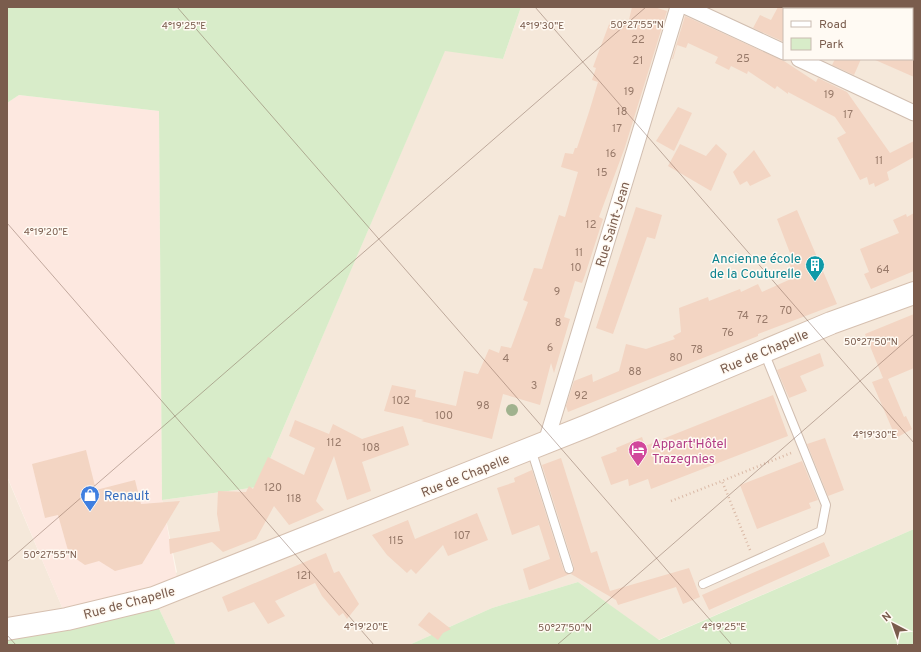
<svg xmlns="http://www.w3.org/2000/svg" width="921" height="652" font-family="Overpass,sans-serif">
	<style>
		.residential { fill: #f5e8da; fill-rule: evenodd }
		.commercial { fill: #fde8e0 }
		.green { fill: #d8ecc9 }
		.building { fill: #f3d5c3 }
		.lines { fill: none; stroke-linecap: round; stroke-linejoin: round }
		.service-casing { stroke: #d1beb0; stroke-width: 10 }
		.minor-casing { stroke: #d1beb0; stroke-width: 17 }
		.secondary-casing { stroke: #d6c0b0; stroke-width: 24 }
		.path { stroke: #d9b8a5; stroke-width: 2.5; stroke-dasharray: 1 3; stroke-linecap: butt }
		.service { stroke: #fff; stroke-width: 8 }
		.minor { stroke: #fff; stroke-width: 15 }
		.secondary { stroke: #fff; stroke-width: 22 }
		.tree { fill: #a0b28e }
		.ticks { fill: none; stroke: #7a5c4d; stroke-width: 1; stroke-opacity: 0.45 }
		.labels { text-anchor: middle; stroke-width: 3; stroke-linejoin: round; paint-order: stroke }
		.number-label { font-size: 11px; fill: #987a6a }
		.street-label { font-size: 13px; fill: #7a5c4d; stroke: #fffaf3 }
		.culture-label { font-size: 13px; fill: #0d838f; stroke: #fffaf3; text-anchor: end }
		.hotel-label { font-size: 13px; fill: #b23c85; stroke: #fffaf3; text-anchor: start }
		.shop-label { font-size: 13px; fill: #366cbe; stroke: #fffaf3; text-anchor: start }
		.ticks-label { font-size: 10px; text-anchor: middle; fill: #7a5c4d; stroke: #fffaf3; stroke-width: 3; stroke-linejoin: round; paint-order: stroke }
	</style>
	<rect width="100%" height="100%" fill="#fdf6ec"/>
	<g class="residential">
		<path d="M 521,7 L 914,7 L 914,529 L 658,640 L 578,582 L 492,608 L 409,645 L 176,645 L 154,598 L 177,572 L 162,500 L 258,487 L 445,50 L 503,59 ZM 784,9 L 912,9 L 912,59 L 784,59 Z"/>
		<path d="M 7,477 L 67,619 L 7,629 Z"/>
	</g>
	<path class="commercial" d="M 19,95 L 159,111 L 162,500 L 179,589 L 67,619 L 7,476 L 7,103 Z"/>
	<g class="green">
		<path d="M 7,7 L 521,7 L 503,59 L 445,51 L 258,487 L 162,500 L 159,111 L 19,95 L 7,103 Z"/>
		<path d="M 914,529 L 914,645 L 409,645 L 492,608 L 578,582 L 659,640 Z"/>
		<path d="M 154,598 L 176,645 L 7,645 L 7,629 Z"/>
	</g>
	<g class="building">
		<path d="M 632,7 L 654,7 L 667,11 L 625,147 L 599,217 L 603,219 L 585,275 L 582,283 L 575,281 L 564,317 L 570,319 L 554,373 L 551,363 L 540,405 L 503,394 L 492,439 L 421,421 L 424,420 L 384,411 L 392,385 L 416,390 L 415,397 L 456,406 L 464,371 L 478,374 L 489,349 L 499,353 L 501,346 L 511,348 L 528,302 L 523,300 L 534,268 L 542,269 L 559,215 L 565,217 L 578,172 L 561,167 L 565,153 L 573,154 L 575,148 L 577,148 L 589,112 L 598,82 L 592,80 L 596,68 L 593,67 L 611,19 L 628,24 Z"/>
		<path d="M 778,7 L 784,7 L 784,42 L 753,28 L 760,15 L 771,20 Z"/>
		<path d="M 685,16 L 784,61 L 816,82 L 818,78 L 847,92 L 890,153 L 914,141 L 914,157 L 887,172 L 889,180 L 875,187 L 874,183 L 869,185 L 867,177 L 860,180 L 837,138 L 846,133 L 835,117 L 788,92 L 788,94 L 777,86 L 775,89 L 748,71 L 747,74 L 731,66 L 729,70 L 715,63 L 718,57 L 688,43 L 686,48 L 677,45 L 673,59 L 672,59 Z"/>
		<path d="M 835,59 L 861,59 L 854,75 L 832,65 Z"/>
		<path d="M 873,59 L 914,59 L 914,77 Z"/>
		<path d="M 678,107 L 692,113 L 674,151 L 656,141 Z"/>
		<path d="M 680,144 L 706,156 L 716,144 L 727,154 L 711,191 L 668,166 Z"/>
		<path d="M 754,150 L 771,176 L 750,186 L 747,181 L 740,185 L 733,172 Z"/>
		<path d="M 636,207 L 662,215 L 655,239 L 647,237 L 613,334 L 596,328 Z"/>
		<path d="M 797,210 L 837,304 L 758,334 L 758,336 L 568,412 L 566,406 L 574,381 L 592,374 L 593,382 L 619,371 L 626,344 L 646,349 L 675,339 L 673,336 L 681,332 L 679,308 L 708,297 L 709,301 L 740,289 L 741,292 L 758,284 L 762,292 L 793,278 L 789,262 L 793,261 L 777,219 Z"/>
		<path d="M 914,213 L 914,271 L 871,289 L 864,274 L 869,272 L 860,249 L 899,233 L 893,220 L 906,214 L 907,217 Z"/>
		<path d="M 914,314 L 914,368 L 888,379 L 904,417 L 906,416 L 912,429 L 896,438 L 872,382 L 883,378 L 865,334 Z"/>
		<path d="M 820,353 L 824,366 L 800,376 L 807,391 L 789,398 L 777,370 Z"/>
		<path d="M 773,395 L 788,436 L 651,489 L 648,479 L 629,486 L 628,479 L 611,485 L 601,457 L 617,451 L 616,448 L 642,437 L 645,446 Z"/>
		<path d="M 295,420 L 329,434 L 333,424 L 362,439 L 403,426 L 409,445 L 362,462 L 371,491 L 347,500 L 334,456 L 316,501 L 324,510 L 289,525 L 274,506 L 256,539 L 223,552 L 212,542 L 170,554 L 169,539 L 220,531 L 217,514 L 218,491 L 246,492 L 249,486 L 253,489 L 268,457 L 304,475 L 315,448 L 289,436 Z"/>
		<path d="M 825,438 L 844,490 L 828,496 L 807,444 Z"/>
		<path d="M 86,450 L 96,490 L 135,480 L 141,504 L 180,501 L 142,564 L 115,571 L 99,561 L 85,565 L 69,554 L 58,515 L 45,518 L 32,464 Z"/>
		<path d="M 561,458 L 591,553 L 597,551 L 610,591 L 689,568 L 700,597 L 683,604 L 676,587 L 618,605 L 616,600 L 571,574 L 574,567 L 542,465 Z"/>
		<path d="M 802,461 L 818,500 L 809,503 L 811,508 L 757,529 L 740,485 Z"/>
		<path d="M 532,470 L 564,571 L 570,574 L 529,590 L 523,569 L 550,559 L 539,525 L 512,535 L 497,488 L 515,482 L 514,478 Z"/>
		<path d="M 477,513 L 488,540 L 448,556 L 443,545 L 416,574 L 411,569 L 407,573 L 387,555 L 372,535 L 408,520 L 415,539 Z"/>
		<path d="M 824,542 L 830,556 L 709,610 L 702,595 Z"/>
		<path d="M 326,553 L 334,573 L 339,571 L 359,604 L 347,619 L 343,613 L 339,616 L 322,596 L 315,583 L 275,601 L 285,616 L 268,624 L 254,602 L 228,612 L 222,597 Z"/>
		<path d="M 429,612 L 451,629 L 443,633 L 438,640 L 418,625 Z"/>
	</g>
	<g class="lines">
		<g class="service-casing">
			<g id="service">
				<path d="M 531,449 L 569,569"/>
				<path d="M 703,584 L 821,531 L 826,505 L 764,352"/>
			</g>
		</g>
		<g class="minor-casing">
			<g id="minor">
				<path d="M 687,7 L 784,52"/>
				<path d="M 799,59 L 914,113"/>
				<path d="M 546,442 L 678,7"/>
			</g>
		</g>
		<g class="secondary-casing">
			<path id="secondary" d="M 7,629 L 67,619 L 154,598 L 587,426 L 831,323 L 914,293"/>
		</g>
		<g class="path">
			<path d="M 671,501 L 722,481"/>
			<path d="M 750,550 L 722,481 L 791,453"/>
		</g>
		<use href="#service" class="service"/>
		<use href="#minor" class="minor"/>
		<use href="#secondary" class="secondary"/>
	</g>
	<circle class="tree" cx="512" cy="410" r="6"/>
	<path class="ticks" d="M 177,7 L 732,645M 535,7 L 914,443M 893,7 L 894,9M 912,29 L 914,31M 7,223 L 374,645M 7,562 L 646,7M 7,635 L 16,645M 557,645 L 914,334"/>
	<defs>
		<g id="building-pin" transform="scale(1)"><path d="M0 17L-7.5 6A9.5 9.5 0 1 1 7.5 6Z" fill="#0f9aa8" stroke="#fffaf3"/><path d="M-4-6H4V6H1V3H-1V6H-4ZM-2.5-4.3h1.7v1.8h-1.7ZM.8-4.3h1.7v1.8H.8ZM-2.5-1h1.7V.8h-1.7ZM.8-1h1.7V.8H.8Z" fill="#fff"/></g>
		<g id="hotel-pin" transform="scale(1)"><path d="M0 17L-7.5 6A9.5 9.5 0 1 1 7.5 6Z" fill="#d1479c" stroke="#fffaf3"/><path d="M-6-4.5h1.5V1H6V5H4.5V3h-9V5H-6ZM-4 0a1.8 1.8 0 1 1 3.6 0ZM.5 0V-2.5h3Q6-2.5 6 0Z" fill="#fff"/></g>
		<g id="shop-pin" transform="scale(1)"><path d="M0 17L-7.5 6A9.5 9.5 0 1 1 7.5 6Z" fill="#3f7fe0" stroke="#fffaf3"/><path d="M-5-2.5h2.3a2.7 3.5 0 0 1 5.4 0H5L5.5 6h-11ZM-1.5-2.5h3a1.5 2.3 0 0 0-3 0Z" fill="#fff"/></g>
	</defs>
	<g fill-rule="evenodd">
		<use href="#building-pin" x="815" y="265"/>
		<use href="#hotel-pin" x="638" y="450"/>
		<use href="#shop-pin" x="90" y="495"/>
	</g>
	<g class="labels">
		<g class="number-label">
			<text x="638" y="43">22</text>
			<text x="743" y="62">25</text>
			<text x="638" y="64">21</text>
			<text x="629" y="95">19</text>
			<text x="829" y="98">19</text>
			<text x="622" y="115">18</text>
			<text x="848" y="118">17</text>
			<text x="617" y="132">17</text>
			<text x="611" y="157">16</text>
			<text x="879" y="164">11</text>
			<text x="602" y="176">15</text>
			<text x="591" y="228">12</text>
			<text x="579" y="256">11</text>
			<text x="576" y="271">10</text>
			<text x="883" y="273">64</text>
			<text x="557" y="295">9</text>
			<text x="786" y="314">70</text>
			<text x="743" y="319">74</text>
			<text x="762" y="323">72</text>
			<text x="558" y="326">8</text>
			<text x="728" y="336">76</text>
			<text x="550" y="351">6</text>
			<text x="697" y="353">78</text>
			<text x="676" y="361">80</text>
			<text x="506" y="362">4</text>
			<text x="635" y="375">88</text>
			<text x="534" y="389">3</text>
			<text x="581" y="399">92</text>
			<text x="401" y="404">102</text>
			<text x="483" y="409">98</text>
			<text x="444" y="419">100</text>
			<text x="334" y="446">112</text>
			<text x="371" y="451">108</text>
			<text x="273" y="491">120</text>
			<text x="294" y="502">118</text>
			<text x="462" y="539">107</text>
			<text x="396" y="544">115</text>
			<text x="304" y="579">121</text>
		</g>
		<g class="street-label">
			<text transform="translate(612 224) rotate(-73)" y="5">Rue Saint-Jean</text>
			<text transform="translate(764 351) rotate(-23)" y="5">Rue de Chapelle</text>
			<text transform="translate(465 475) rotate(-22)" y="5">Rue de Chapelle</text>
			<text transform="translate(129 602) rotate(-15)" y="5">Rue de Chapelle</text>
		</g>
		<g class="culture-label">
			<text x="801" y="263">Ancienne école<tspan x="801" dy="15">de la Couturelle</tspan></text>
		</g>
		<g class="hotel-label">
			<text x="652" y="448">Appart'Hôtel<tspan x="652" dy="15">Trazegnies</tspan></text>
		</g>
		<g class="shop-label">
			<text x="104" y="500">Renault</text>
		</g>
	</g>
	<g class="ticks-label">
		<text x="637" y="28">50°27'55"N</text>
		<text x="184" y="29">4°19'25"E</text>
		<text x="542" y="29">4°19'30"E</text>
		<text x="46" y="235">4°19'20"E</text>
		<text x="871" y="345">50°27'50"N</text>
		<text x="875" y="438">4°19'30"E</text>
		<text x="50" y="558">50°27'55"N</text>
		<text x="366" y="630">4°19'20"E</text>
		<text x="724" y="630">4°19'25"E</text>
		<text x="565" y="631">50°27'50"N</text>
	</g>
	<rect width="921" height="652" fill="none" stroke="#7a5c4d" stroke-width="16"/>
	<rect x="783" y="8" width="130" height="52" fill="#fffaf3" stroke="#cabbb1"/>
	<rect x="791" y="21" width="20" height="6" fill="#ffffff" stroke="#cabbb1"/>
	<text x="819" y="28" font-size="12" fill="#7a5c4d">Road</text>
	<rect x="791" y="38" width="20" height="12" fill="#d8ecc9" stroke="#cabbb1"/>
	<text x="819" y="48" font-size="12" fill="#7a5c4d">Park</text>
	<g transform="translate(893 624) rotate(319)" stroke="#fffaf3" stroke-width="3" paint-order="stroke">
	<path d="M0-3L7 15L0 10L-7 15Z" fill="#7a5c4d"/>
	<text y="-6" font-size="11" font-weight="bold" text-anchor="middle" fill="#7a5c4d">N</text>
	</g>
</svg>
